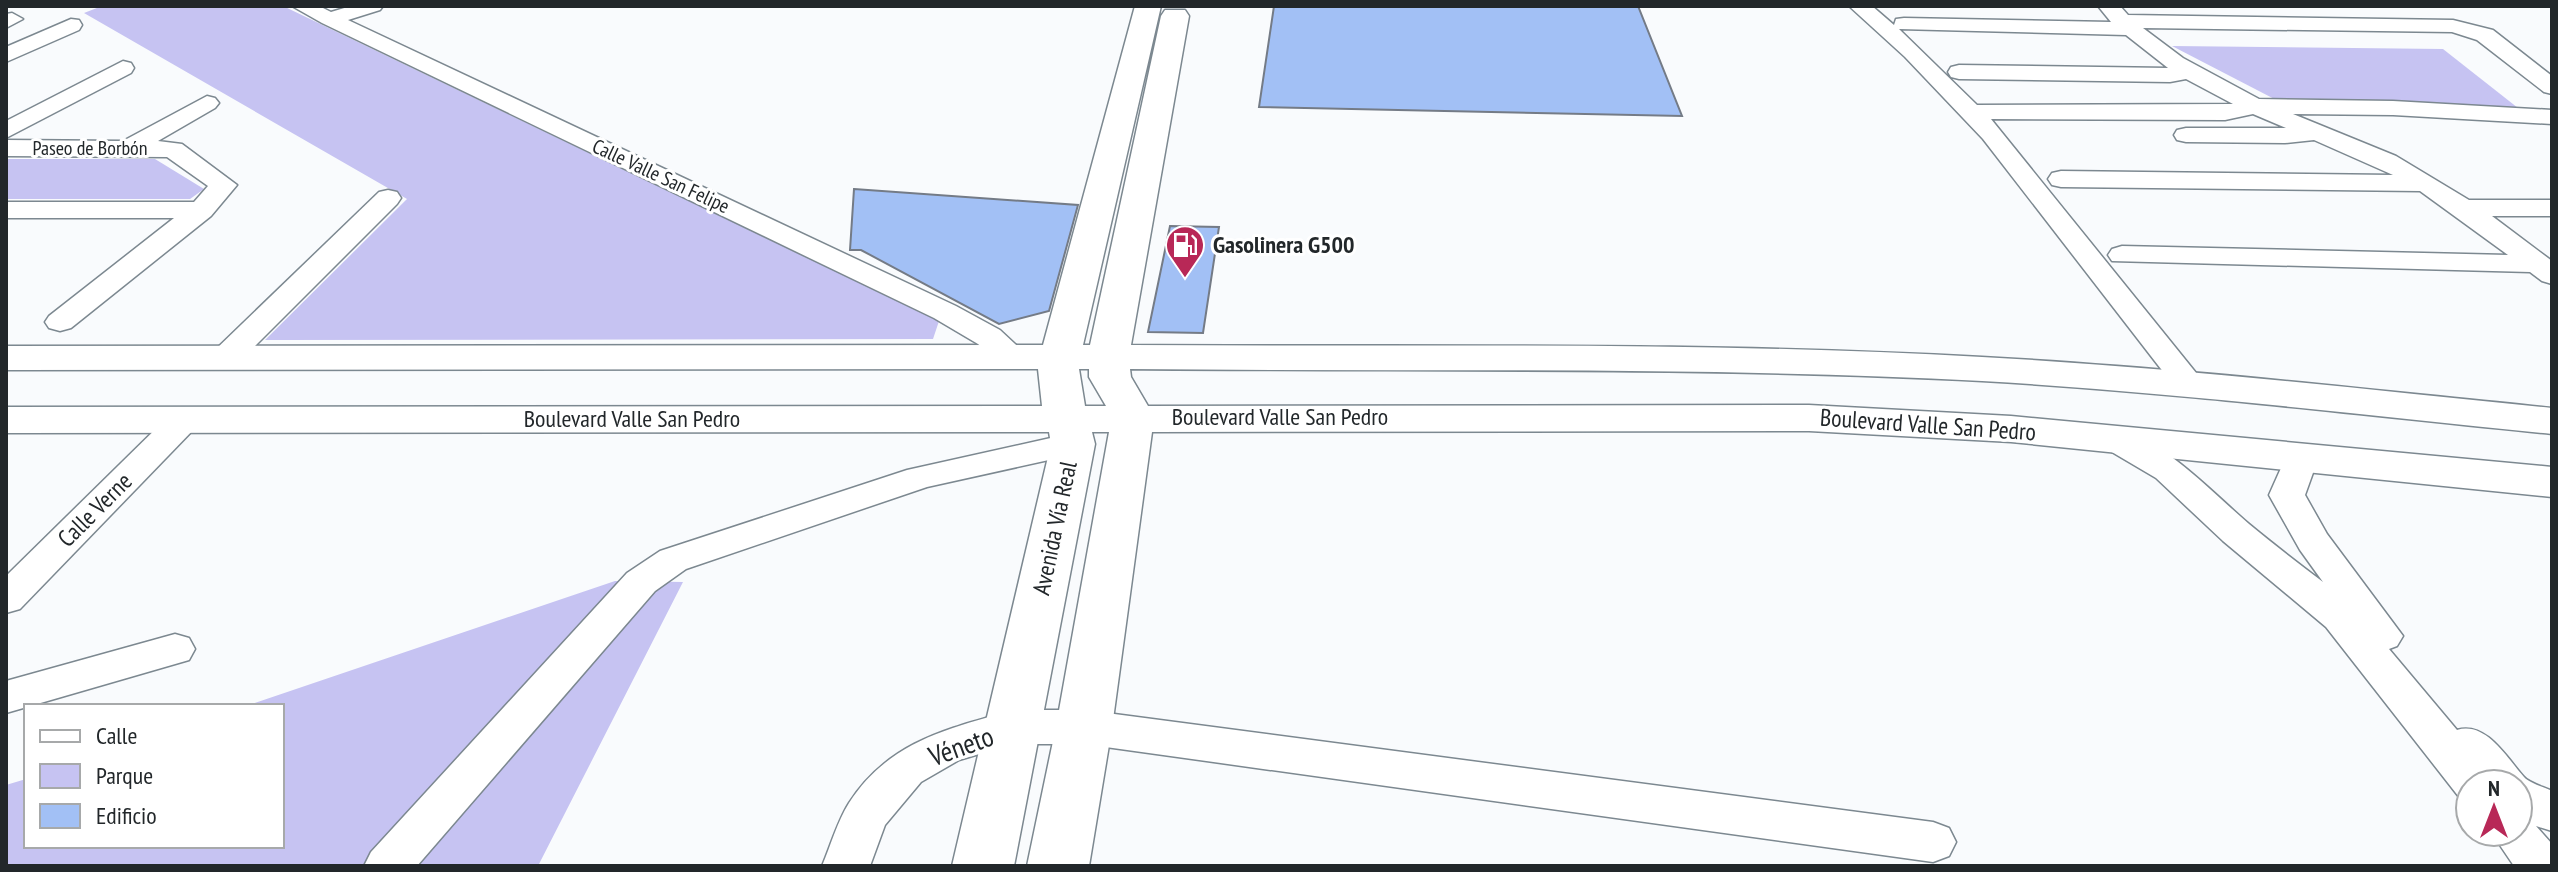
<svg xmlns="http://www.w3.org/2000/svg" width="2558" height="872" font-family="'PT Sans Narrow',sans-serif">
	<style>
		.green { fill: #c6c3f2 }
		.building { fill: #a2c0f5; stroke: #747b86; stroke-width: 2 }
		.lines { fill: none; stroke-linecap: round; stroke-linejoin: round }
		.minor-casing { stroke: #7c8890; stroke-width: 3 }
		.major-casing { stroke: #7c8890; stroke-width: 3 }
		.minor { fill: #fff; fill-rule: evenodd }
		.major { fill: #fff; fill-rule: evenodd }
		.labels { text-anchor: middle; stroke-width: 6; stroke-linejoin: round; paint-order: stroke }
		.far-street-label { font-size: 20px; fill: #22272a; stroke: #fff }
		.poi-label { font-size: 24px; font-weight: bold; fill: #22272a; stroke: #fff; text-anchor: start }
		.street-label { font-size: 24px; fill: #22272a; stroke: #fff }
		.near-street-label { font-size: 28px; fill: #22272a; stroke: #fff }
	</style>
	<rect width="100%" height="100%" fill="#f9fbfd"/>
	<g class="green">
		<path d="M 102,6 L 283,6 L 939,321 L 933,339 L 265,340 L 407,199 L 84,13 Z"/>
		<path d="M 2172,46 L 2443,49 L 2518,108 L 2284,104 Z"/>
		<path d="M 6,159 L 155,159 L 204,189 L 190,199 L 6,199 Z"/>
		<path d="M 615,581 L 683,582 L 538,866 L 6,866 L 6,785 L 26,779 L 26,846 L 282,846 L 282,706 L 246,706 Z"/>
	</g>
	<g class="building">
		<path d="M 1274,6 L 1638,6 L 1682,116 L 1259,107 Z"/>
		<path d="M 854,189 L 1078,205 L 1049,311 L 999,324 L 861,250 L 850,250 Z"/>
		<path d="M 1170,226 L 1219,227 L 1203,333 L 1148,332 Z"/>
	</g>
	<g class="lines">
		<g class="minor-casing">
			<g id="minor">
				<path d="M 292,6 L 319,6 L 331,12 L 351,6 L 383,6 L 380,10 L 348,20 L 956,306 L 1000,330 L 1029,357 L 1024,364 L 1013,366 L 1002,364 L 978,344 L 934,318 L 322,23 Z"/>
				<path d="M 1849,6 L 1872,6 L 1894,25 L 1896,19 L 1904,18 L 2111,22 L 2098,6 L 2120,6 L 2128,15 L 2453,20 L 2493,30 L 2552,76 L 2552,94 L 2544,92 L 2477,40 L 2452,32 L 2143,28 L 2183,58 L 2259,99 L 2393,101 L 2552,110 L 2552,124 L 2393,115 L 2293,114 L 2396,156 L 2469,200 L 2552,200 L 2552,216 L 2492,216 L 2552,261 L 2552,284 L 2542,281 L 2530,272 L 2112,261 L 2108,255 L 2112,249 L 2122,246 L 2508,255 L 2420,191 L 2061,187 L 2052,185 L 2048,179 L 2052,173 L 2061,171 L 2393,175 L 2314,140 L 2285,143 L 2186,142 L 2177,140 L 2174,135 L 2177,130 L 2186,128 L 2286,128 L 2253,114 L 2225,120 L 1991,119 L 2205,384 L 2200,391 L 2189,394 L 2178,391 L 1983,139 L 1905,57 ZM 1899,29 L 2126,35 L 2168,68 L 1959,65 L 1951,67 L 1948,72 L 1951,77 L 1959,79 L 2170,82 L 2186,79 L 2233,104 L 1977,105 Z"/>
				<path d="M 12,13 L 23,19 L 6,28 L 6,14 Z"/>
				<path d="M 71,19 L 79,20 L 82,25 L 79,30 L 6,62 L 6,47 Z"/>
				<path d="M 123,61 L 131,63 L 134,68 L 131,73 L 6,138 L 6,121 Z"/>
				<path d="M 207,96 L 215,98 L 219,103 L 215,108 L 158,141 L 182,144 L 237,185 L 211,216 L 71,328 L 60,331 L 49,328 L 45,322 L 49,316 L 174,218 L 6,218 L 6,202 L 194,202 L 208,186 L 167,157 L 6,156 L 6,140 L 123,141 Z"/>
				<path d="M 388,190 L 397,192 L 401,198 L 397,204 L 236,365 L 225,367 L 214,365 L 209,358 L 214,351 L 379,192 Z"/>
				<path d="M 184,410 L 196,413 L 201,420 L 196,427 L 20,609 L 6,613 L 6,576 L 172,413 Z"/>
				<path d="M 2112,427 C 2167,442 2207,488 2249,524 C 2273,544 2298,563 2323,582 L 2300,550 L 2269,495 L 2290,448 L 2302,445 L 2314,448 L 2319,456 L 2305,495 L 2327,534 L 2403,636 L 2397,646 L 2389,649 L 2457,730 C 2486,721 2507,758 2524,777 C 2529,783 2544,787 2552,791 L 2552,831 L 2536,826 L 2552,844 L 2552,866 L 2514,866 L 2491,832 L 2518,832 L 2518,784 L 2470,784 L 2470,800 L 2459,797 L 2326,627 L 2223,541 L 2156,478 L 2100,445 L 2095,438 L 2100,431 Z"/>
				<path d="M 1073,433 L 1085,436 L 1090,444 L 1085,452 L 927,487 L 686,569 L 655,591 L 417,866 L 364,866 L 371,852 L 627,573 L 660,551 L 907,470 Z"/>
				<path d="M 175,634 L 189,638 L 195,649 L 189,660 L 6,713 L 6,681 Z"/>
				<path d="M 1013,710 L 1084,710 L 1933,822 L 1949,828 L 1956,842 L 1949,856 L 1933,862 L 1084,744 L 1013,744 L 959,760 L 921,782 L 885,825 L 870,866 L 822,866 C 831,845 837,822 849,803 C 889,741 948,729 1013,710 Z"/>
			</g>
		</g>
		<g class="major-casing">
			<path id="major" d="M 1135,6 L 1161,6 L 1083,345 L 1090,345 L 1161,16 L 1165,10 L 1185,10 L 1189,16 L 1131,345 C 1414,347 1699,341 1982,357 C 2172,367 2362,389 2552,408 L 2552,434 C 2362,415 2172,392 1982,381 C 1699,366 1413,372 1130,369 L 1131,377 L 1148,406 L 1809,405 L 2011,416 L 2552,467 L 2552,497 L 2011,442 L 1809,431 L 1152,432 L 1112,727 L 1089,866 L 1027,866 L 1056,727 L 1109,432 L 1092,432 L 1095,444 L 1014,866 L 952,866 L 1051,444 L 1049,432 L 6,433 L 6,407 L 1042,406 L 1038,369 L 6,370 L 6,346 L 1043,345 ZM 1079,369 L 1089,369 L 1089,377 L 1106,406 L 1085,406 Z"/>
		</g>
		<use href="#minor" class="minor"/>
		<use href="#major" class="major"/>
	</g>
	<defs>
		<g id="fuel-pin" transform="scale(2)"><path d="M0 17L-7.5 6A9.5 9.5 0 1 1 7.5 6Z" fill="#b82857" stroke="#fff"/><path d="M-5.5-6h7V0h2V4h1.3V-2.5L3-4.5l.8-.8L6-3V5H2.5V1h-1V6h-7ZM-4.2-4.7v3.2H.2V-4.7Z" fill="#fff"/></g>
	</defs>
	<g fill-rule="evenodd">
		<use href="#fuel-pin" x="1185" y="245"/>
	</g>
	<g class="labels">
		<g class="far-street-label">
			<text x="90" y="155">Paseo de Borbón</text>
			<text transform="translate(661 176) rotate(25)" y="7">Calle Valle San Felipe</text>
		</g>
		<g class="poi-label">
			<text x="1213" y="253">Gasolinera G500</text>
		</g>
		<g class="street-label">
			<text x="1280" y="425">Boulevard Valle San Pedro</text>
			<text x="632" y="427">Boulevard Valle San Pedro</text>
			<text transform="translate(1928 425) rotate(4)" y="8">Boulevard Valle San Pedro</text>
			<text transform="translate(95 510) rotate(-45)" y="8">Calle Verne</text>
			<text transform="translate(1055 528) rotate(-78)" y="8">Avenida Vía Real</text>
		</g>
		<g class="near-street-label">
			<text transform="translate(961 746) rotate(-20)" y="10">Véneto</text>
		</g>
	</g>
	<rect width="2558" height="872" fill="none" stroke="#22272a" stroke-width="16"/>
	<rect x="24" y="704" width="260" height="144" fill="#ffffff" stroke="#a7a9aa" stroke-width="2"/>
	<rect x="40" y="730" width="40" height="12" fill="#ffffff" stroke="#a7a9aa" stroke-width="2"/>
	<text x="96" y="744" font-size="24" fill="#22272a">Calle</text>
	<rect x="40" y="764" width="40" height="24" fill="#c6c3f2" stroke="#a7a9aa" stroke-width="2"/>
	<text x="96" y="784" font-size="24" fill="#22272a">Parque</text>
	<rect x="40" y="804" width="40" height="24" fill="#a2c0f5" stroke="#a7a9aa" stroke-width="2"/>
	<text x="96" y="824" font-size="24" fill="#22272a">Edificio</text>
	<g transform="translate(2494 808)"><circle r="38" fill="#ffffff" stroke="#a7a9aa" stroke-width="2"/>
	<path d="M0-6L14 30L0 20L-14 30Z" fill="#b82857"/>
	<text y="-12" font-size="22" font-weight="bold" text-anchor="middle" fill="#22272a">N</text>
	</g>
</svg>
